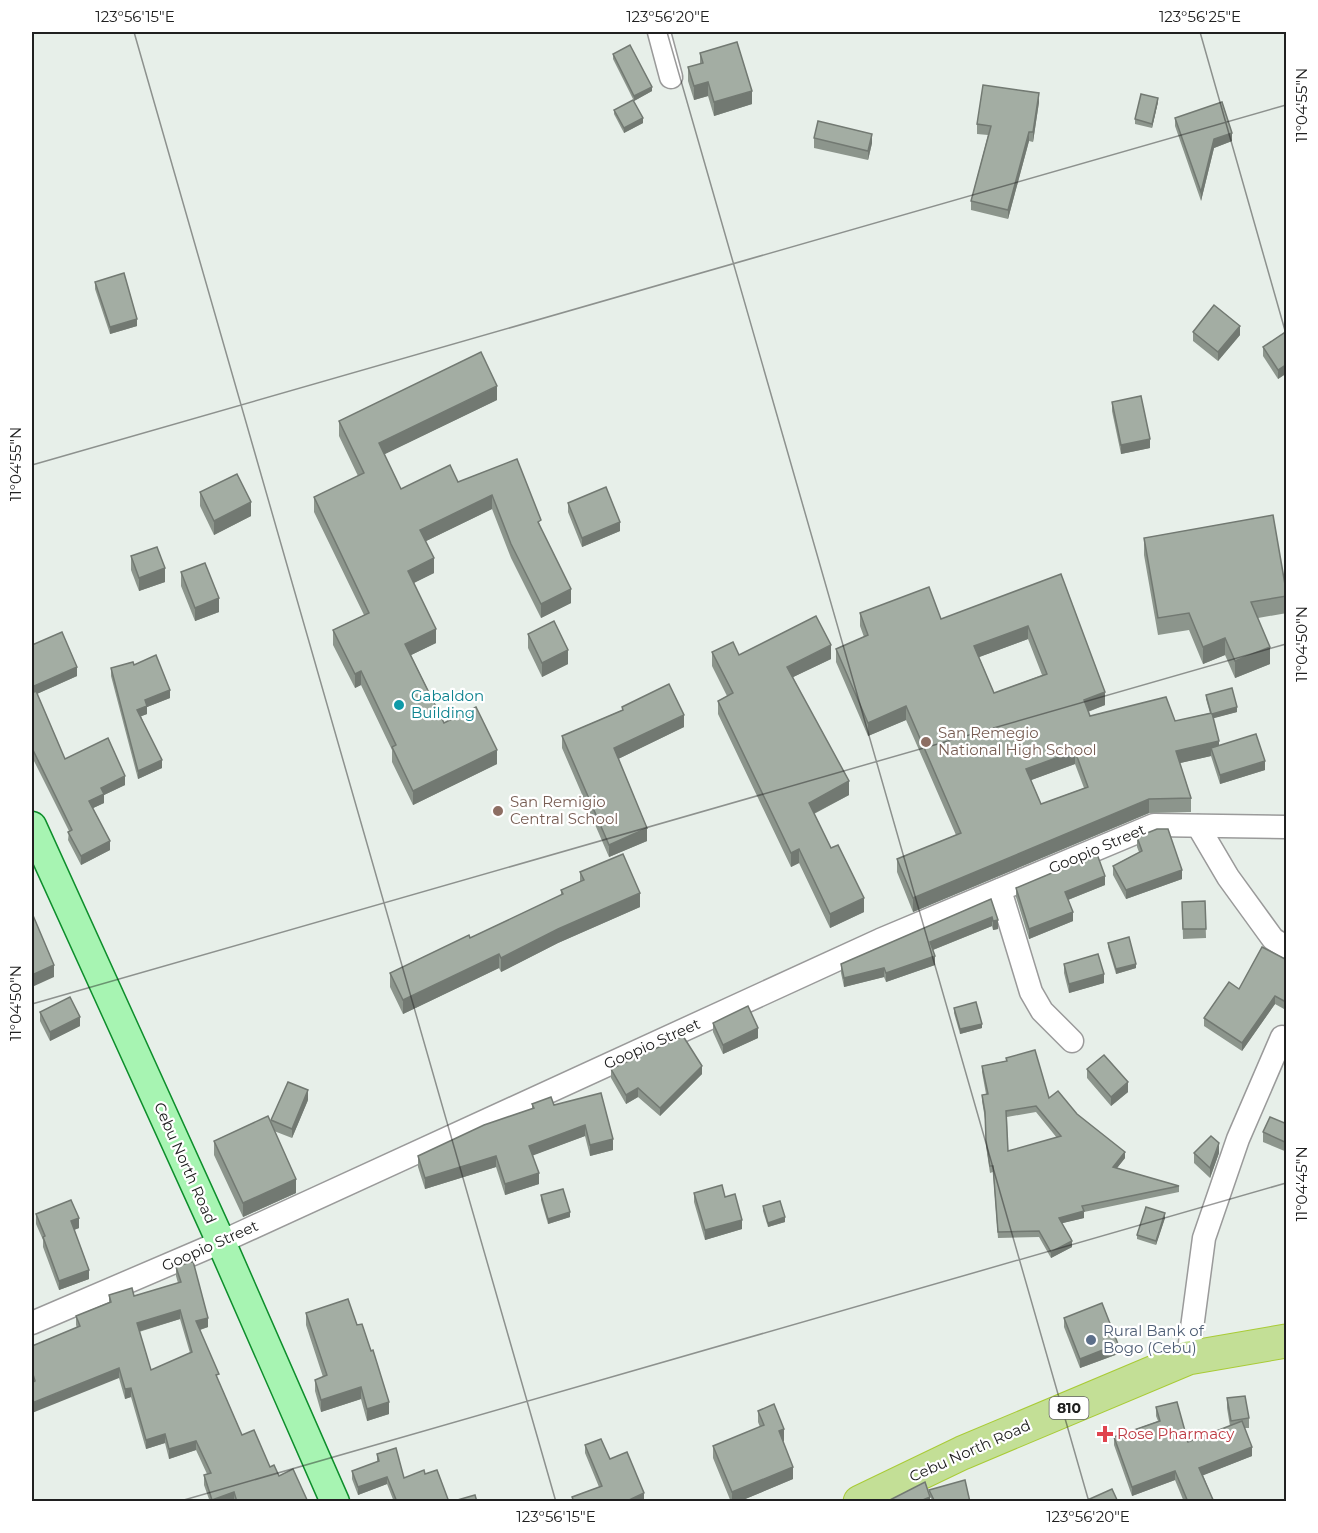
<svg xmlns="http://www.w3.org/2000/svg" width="1318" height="1533" font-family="Montserrat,sans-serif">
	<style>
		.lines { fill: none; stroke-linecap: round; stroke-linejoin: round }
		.minor-casing { stroke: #9a9a9a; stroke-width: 25 }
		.major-casing { stroke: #0e8e2c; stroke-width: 31 }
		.highway-casing { stroke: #a9cb36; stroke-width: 35 }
		.minor { stroke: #fff; stroke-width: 22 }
		.major { stroke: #a7f4b2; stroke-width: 28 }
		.highway { stroke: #c3df96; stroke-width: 33 }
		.wall { fill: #8c958c; fill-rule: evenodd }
		.shaded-wall { fill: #727972 }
		.building { fill: #a3ada3; stroke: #727972; stroke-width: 1.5; fill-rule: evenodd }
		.ticks { fill: none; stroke: #202020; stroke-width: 1.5; stroke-opacity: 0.45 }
		.culture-dot { fill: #0f9aa8; stroke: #fff; stroke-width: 2 }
		.education-dot { fill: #8d6e63; stroke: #fff; stroke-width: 2 }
		.service-dot { fill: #5c6f8a; stroke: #fff; stroke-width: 2 }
		.health-dot { fill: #e0444e; stroke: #fff; stroke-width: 2 }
		.labels { text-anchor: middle; stroke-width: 4.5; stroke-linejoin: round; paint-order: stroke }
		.shield { fill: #fff; stroke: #636363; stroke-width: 1.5 }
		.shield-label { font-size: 14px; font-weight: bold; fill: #202020 }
		.culture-label { font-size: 15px; fill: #0d838f; stroke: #fff; text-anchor: start }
		.education-label { font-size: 15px; fill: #785e54; stroke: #fff; text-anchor: start }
		.street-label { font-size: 15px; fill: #202020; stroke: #fff }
		.service-label { font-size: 15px; fill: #4e5e75; stroke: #fff; text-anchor: start }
		.health-label { font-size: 15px; fill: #be3a42; stroke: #fff; text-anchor: start }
		.neatline { fill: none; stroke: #202020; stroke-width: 2 }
		.ticks-label { font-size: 15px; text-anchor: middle; fill: #202020 }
	</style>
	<rect width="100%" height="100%" fill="#e7efe9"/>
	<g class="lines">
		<g class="minor-casing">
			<g id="minor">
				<path d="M 659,32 L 671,77"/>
				<path d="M 1198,826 L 1228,877 L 1273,939 L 1286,947"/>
				<path d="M 1000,890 L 1031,992 L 1042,1011 L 1072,1041"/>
				<path d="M 32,1323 L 221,1242 L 880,940 L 1154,825 L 1286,827"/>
				<path d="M 1188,1358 L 1204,1238 L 1238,1139 L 1282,1037"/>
			</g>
		</g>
		<g class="major-casing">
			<path id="major" d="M 32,826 L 221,1242 L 335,1502"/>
		</g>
		<g class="highway-casing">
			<path id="highway" d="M 860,1502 L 962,1453 L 1188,1358 L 1286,1341"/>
		</g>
		<use href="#minor" class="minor"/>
		<use href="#major" class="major"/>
		<use href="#highway" class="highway"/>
	</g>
	<g class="wall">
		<path d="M 700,53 L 752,104 L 714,116 L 708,96 L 694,100 L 688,81 L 688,67 L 700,64 Z"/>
		<path d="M 613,54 L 652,91 L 634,101 L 613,59 Z"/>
		<path d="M 1039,102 L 1033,142 L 1029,141 L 1008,219 L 971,210 L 971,201 L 988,135 L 977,134 L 977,124 Z"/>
		<path d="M 1158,102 L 1152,128 L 1135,124 L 1135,119 Z"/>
		<path d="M 614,110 L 643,123 L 624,133 L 614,114 Z"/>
		<path d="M 1175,118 L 1232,141 L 1214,148 L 1201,201 L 1175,126 Z"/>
		<path d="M 814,138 L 872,143 L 868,160 L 814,148 Z"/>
		<path d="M 95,282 L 137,326 L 110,334 L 95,289 Z"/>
		<path d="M 1287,331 L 1287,373 L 1278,379 L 1263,356 L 1263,347 Z"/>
		<path d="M 1193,332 L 1240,335 L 1218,361 L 1193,341 Z"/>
		<path d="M 497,400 L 384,454 L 401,489 L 458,482 L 517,459 L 541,528 L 571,603 L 541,618 L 511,558 L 492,509 L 426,541 L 434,573 L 413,583 L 436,643 L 411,655 L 444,723 L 497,764 L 413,805 L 392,762 L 392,750 L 361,685 L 355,688 L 333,645 L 333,630 L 364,615 L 314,512 L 314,497 L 358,476 L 339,436 L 339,421 Z"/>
		<path d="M 1112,402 L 1150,448 L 1121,454 L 1112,411 Z"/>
		<path d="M 200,492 L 251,516 L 214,535 L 200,506 Z"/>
		<path d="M 568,503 L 620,531 L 582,547 L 568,512 Z"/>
		<path d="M 1144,538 L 1287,592 L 1287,613 L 1258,618 L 1270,664 L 1235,678 L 1225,655 L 1203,664 L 1189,630 L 1158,635 L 1144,555 Z"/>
		<path d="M 131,556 L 165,582 L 139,591 L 131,570 Z"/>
		<path d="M 181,572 L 219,612 L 195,621 L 181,586 Z"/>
		<path d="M 1061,574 L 1105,705 L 1088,712 L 1090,716 L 1175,721 L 1210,713 L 1206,699 L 1206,695 L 1237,712 L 1213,718 L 1219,746 L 1265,770 L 1220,784 L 1211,756 L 1180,763 L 1191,798 L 1191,812 L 1149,813 L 913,912 L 897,872 L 897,859 L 956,835 L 906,720 L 868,736 L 836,662 L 836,649 L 864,637 L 860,626 L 860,613 L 941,619 ZM 1028,639 L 1042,675 L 994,693 L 979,657 ZM 1075,764 L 1084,788 L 1041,804 L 1031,780 Z"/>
		<path d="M 528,634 L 568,664 L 542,677 L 528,648 Z"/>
		<path d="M 32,645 L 77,676 L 37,694 L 65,759 L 125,785 L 104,795 L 104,803 L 93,808 L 110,850 L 81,865 L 68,840 L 69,831 L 32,757 Z"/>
		<path d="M 712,652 L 739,655 L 831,659 L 793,677 L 849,795 L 814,814 L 864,912 L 830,928 L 799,863 L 791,867 L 718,714 L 718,701 L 727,696 L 712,666 Z"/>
		<path d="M 134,665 L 170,698 L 147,707 L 147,714 L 141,716 L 162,768 L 138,779 L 111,676 L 111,668 Z"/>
		<path d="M 622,707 L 684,727 L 618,759 L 647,841 L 609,857 L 562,748 L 562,736 L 622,710 Z"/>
		<path d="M 1137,837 L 1182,879 L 1126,899 L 1113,875 L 1113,866 L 1139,852 L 1137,847 Z"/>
		<path d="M 580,872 L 640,907 L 558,943 L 501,972 L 499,968 L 403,1014 L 390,987 L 390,973 L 470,938 L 561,895 L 561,890 L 580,882 Z"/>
		<path d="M 1105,885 L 1068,900 L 1073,921 L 1029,939 L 1016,897 L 1016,888 Z"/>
		<path d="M 991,899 L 998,929 L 993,930 L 992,926 L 933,950 L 935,965 L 886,982 L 884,977 L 844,987 L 841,973 L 841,964 Z"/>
		<path d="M 1205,901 L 1206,938 L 1183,939 L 1182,902 Z"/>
		<path d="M 1108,943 L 1136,968 L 1116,974 L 1108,947 Z"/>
		<path d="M 1287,960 L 1287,1005 L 1284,1009 L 1275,1004 L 1242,1051 L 1204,1026 L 1204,1018 L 1239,989 Z"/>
		<path d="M 1064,964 L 1104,983 L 1069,993 L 1064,973 Z"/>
		<path d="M 954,1008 L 982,1028 L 960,1034 L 954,1013 Z"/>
		<path d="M 40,1012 L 80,1026 L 50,1041 L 40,1021 Z"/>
		<path d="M 713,1023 L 758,1038 L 723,1054 L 713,1032 Z"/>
		<path d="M 1006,1058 L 1049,1098 L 1077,1114 L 1125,1158 L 1117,1168 L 1179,1186 L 1179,1192 L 1084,1212 L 1084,1218 L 1062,1223 L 1072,1247 L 1051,1258 L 1039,1237 L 998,1238 L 993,1172 L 990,1173 L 986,1146 L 985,1119 L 982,1101 L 982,1095 L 986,1094 L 982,1072 L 982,1066 L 1006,1061 ZM 1036,1112 L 1057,1138 L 1008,1151 L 1007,1117 Z"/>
		<path d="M 611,1069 L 702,1074 L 660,1116 L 638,1097 L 626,1104 L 611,1078 Z"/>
		<path d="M 1087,1069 L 1128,1092 L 1111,1106 L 1087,1078 Z"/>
		<path d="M 601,1093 L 613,1150 L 590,1156 L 585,1136 L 533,1155 L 539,1184 L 505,1195 L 496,1167 L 425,1189 L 418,1167 L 418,1156 L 532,1109 L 532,1104 L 554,1105 Z"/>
		<path d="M 308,1100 L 292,1138 L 274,1131 L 296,1193 L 243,1217 L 214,1155 L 214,1141 L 271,1124 L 271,1120 Z"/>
		<path d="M 1287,1124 L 1287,1152 L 1263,1142 L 1263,1132 Z"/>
		<path d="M 1194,1153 L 1219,1153 L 1210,1178 L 1194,1163 Z"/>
		<path d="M 694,1193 L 725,1197 L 742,1229 L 705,1240 L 694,1202 Z"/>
		<path d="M 541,1195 L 570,1217 L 548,1224 L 541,1200 Z"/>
		<path d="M 763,1206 L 785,1222 L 768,1227 L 763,1211 Z"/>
		<path d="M 36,1214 L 79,1228 L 74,1230 L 89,1279 L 59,1290 L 43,1247 L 43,1240 L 36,1224 Z"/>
		<path d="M 1165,1218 L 1156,1245 L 1137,1239 L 1137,1235 Z"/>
		<path d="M 176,1267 L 208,1327 L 200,1330 L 219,1382 L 242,1435 L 270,1467 L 308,1502 L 210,1502 L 204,1485 L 204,1475 L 207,1474 L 196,1450 L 169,1459 L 165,1443 L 146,1449 L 131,1397 L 125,1399 L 119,1378 L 32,1382 L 32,1346 L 77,1328 L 76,1325 L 76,1316 L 109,1303 L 109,1295 L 134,1296 L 178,1283 L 176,1276 ZM 180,1319 L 190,1353 L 151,1370 L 139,1332 Z"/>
		<path d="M 306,1313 L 357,1325 L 389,1414 L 367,1421 L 361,1399 L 321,1412 L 315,1391 L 315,1380 L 323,1377 L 306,1325 Z"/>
		<path d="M 1064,1318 L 1118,1354 L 1080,1368 L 1064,1327 Z"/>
		<path d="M 1227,1398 L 1249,1418 L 1249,1428 L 1245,1428 L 1252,1456 L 1203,1475 L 1214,1502 L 1184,1502 L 1175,1480 L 1132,1496 L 1114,1445 L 1114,1437 L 1158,1421 L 1156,1416 L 1156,1407 L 1188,1442 L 1230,1426 L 1227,1408 Z"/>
		<path d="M 758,1411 L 784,1441 L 783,1441 L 793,1479 L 738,1502 L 731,1502 L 713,1458 L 713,1446 L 760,1427 L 758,1422 Z"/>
		<path d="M 585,1445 L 610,1459 L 644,1502 L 572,1502 L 572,1497 L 599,1487 L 585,1453 Z"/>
		<path d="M 377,1454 L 404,1478 L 425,1474 L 449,1502 L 394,1502 L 387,1484 L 358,1495 L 352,1479 L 352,1471 L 377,1462 Z"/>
		<path d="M 929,1490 L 970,1502 L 933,1502 L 930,1496 L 930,1502 Z"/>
	</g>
	<g class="shaded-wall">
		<path d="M 708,82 L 708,96 L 694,100 L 694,86 Z"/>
		<path d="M 652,87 L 652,91 L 634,101 L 634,96 Z"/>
		<path d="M 752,91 L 752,104 L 714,116 L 714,102 Z"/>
		<path d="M 1039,93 L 1039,102 L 1033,142 L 1033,132 Z"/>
		<path d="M 1158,98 L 1158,102 L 1152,128 L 1152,124 Z"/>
		<path d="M 643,118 L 643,123 L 624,133 L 624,128 Z"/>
		<path d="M 1029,132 L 1029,141 L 1008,219 L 1008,210 Z"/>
		<path d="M 1232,133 L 1232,141 L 1214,148 L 1201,201 L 1201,192 L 1214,139 Z"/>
		<path d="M 872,134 L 872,143 L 868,160 L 868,151 Z"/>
		<path d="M 137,319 L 137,326 L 110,334 L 110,327 Z"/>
		<path d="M 1240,326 L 1240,335 L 1218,361 L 1218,352 Z"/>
		<path d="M 1287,364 L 1287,373 L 1278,379 L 1278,370 Z"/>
		<path d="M 497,386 L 497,400 L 379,457 L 379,443 Z"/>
		<path d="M 1150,439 L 1150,448 L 1121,454 L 1121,445 Z"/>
		<path d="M 492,495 L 492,509 L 420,544 L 420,530 Z"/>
		<path d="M 251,502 L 251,516 L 214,535 L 214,521 Z"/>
		<path d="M 620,522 L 620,531 L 582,547 L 582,538 Z"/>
		<path d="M 434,558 L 434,573 L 408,586 L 408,571 Z"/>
		<path d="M 165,568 L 165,582 L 139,591 L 139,578 Z"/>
		<path d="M 571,589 L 571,603 L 541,618 L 541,604 Z"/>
		<path d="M 219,598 L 219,612 L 195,621 L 195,608 Z"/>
		<path d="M 1028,626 L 1028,639 L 974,659 L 974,646 Z"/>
		<path d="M 436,629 L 436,643 L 405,658 L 405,644 Z"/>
		<path d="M 1225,638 L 1225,655 L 1203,664 L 1203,647 Z"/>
		<path d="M 831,645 L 831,659 L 787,680 L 787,667 Z"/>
		<path d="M 1270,647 L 1270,664 L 1235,678 L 1235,661 Z"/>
		<path d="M 568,650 L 568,664 L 542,677 L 542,663 Z"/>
		<path d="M 77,667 L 77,676 L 32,696 L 32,687 Z"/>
		<path d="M 361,671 L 361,685 L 355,688 L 355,674 Z"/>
		<path d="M 170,690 L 170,698 L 147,707 L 147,714 L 137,718 L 137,710 L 145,700 Z"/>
		<path d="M 1105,692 L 1105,705 L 1084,713 L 1084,700 Z"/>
		<path d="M 906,706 L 906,720 L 868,736 L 868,723 Z"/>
		<path d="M 1237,707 L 1237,712 L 1211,719 L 1211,714 Z"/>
		<path d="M 684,715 L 684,727 L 614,761 L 614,748 Z"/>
		<path d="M 1219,741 L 1219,754 L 1211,748 L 1211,756 L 1176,764 L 1176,751 Z"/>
		<path d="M 497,750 L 497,764 L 413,805 L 413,791 Z"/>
		<path d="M 1075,751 L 1075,764 L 1026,782 L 1026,769 Z"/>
		<path d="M 162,760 L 162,768 L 138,779 L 138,771 Z"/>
		<path d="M 1265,761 L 1265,770 L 1220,784 L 1220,775 Z"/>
		<path d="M 125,776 L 125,785 L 104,795 L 104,803 L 89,810 L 89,801 L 101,788 Z"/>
		<path d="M 849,781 L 849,795 L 809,816 L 809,803 Z"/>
		<path d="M 1149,799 L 1149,813 L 913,912 L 913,898 Z"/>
		<path d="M 647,828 L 647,841 L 609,857 L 609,845 Z"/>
		<path d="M 110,841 L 110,850 L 81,865 L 81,856 Z"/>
		<path d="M 799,849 L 799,863 L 791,867 L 791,853 Z"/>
		<path d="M 1182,870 L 1182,879 L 1126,899 L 1126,890 Z"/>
		<path d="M 1105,876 L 1105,885 L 1065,901 L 1065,892 Z"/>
		<path d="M 640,893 L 640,907 L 558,943 L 501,972 L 501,958 L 558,929 Z"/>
		<path d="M 864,898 L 864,912 L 830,928 L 830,914 Z"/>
		<path d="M 1073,912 L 1073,921 L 1029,939 L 1029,929 Z"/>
		<path d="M 992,917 L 992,926 L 930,951 L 930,942 Z"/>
		<path d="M 998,920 L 998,929 L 993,930 L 993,921 Z"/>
		<path d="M 499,954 L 499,968 L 403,1014 L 403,1000 Z"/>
		<path d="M 935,956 L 935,965 L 886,982 L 886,973 Z"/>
		<path d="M 1136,964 L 1136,968 L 1116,974 L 1116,969 Z"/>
		<path d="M 54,965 L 54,977 L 32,987 L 32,975 Z"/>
		<path d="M 884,968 L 884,977 L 844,987 L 844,978 Z"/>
		<path d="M 1104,974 L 1104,983 L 1069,993 L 1069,984 Z"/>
		<path d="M 1275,996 L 1275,1004 L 1242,1051 L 1242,1043 Z"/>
		<path d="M 1286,996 L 1286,1005 L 1284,1009 L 1284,1001 Z"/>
		<path d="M 80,1017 L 80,1026 L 50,1041 L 50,1032 Z"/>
		<path d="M 982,1024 L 982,1028 L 960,1034 L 960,1029 Z"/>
		<path d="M 758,1028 L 758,1038 L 723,1054 L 723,1045 Z"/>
		<path d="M 702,1066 L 702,1074 L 660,1116 L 660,1108 Z"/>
		<path d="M 1128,1082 L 1128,1092 L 1111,1106 L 1111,1097 Z"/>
		<path d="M 638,1088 L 638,1097 L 626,1104 L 626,1095 Z"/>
		<path d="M 308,1090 L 308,1100 L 292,1138 L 292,1129 Z"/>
		<path d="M 585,1125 L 585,1136 L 529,1157 L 529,1146 Z"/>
		<path d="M 613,1139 L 613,1150 L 590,1156 L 590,1145 Z"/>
		<path d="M 1219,1143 L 1219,1153 L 1210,1178 L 1210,1168 Z"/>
		<path d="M 1125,1152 L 1125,1158 L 1113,1173 L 1113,1167 Z"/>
		<path d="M 496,1156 L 496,1167 L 425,1189 L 425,1178 Z"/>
		<path d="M 539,1173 L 539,1184 L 505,1195 L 505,1184 Z"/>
		<path d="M 296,1179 L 296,1193 L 243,1217 L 243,1203 Z"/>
		<path d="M 1084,1211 L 1084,1218 L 1059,1224 L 1059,1218 Z"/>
		<path d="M 570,1212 L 570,1217 L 548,1224 L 548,1219 Z"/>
		<path d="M 1165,1213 L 1165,1218 L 1156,1245 L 1156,1241 Z"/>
		<path d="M 785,1217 L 785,1222 L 768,1227 L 768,1223 Z"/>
		<path d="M 79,1218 L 79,1228 L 71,1231 L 71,1221 Z"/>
		<path d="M 742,1220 L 742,1229 L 705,1240 L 705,1230 Z"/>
		<path d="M 1072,1241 L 1072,1247 L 1051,1258 L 1051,1252 Z"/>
		<path d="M 89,1270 L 89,1279 L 59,1290 L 59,1281 Z"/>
		<path d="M 180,1310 L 180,1319 L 137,1332 L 137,1323 Z"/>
		<path d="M 208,1318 L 208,1327 L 196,1331 L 196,1321 Z"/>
		<path d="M 1118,1344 L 1118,1354 L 1080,1368 L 1080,1359 Z"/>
		<path d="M 119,1368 L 119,1378 L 32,1413 L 32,1403 Z"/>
		<path d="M 361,1387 L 361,1399 L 321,1412 L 321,1400 Z"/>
		<path d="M 131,1388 L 131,1397 L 125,1399 L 125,1389 Z"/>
		<path d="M 389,1402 L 389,1414 L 367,1421 L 367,1409 Z"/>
		<path d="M 784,1429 L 784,1441 L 779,1443 L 779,1431 Z"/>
		<path d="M 165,1434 L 165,1443 L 146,1449 L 146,1440 Z"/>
		<path d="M 196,1441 L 196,1450 L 169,1459 L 169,1449 Z"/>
		<path d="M 1252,1447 L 1252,1456 L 1199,1477 L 1199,1468 Z"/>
		<path d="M 793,1467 L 793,1479 L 738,1502 L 732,1502 L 732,1492 Z"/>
		<path d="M 1175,1471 L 1175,1480 L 1132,1496 L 1132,1487 Z"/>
		<path d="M 387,1477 L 387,1484 L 358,1495 L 358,1487 Z"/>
		<path d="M 234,1492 L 234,1501 L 212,1502 L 212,1500 Z"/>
		<path d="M 644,1493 L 644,1502 L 625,1502 Z"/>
		<path d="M 930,1497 L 930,1502 L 918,1502 Z"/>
	</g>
	<g class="building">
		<path d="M 737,42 L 752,91 L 714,102 L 708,82 L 694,86 L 688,67 L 703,63 L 700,53 Z"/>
		<path d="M 630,45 L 652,87 L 634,96 L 613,54 Z"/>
		<path d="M 983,85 L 1039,93 L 1033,132 L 1029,132 L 1008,210 L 971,201 L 991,126 L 977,124 Z"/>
		<path d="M 1141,94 L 1158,98 L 1152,124 L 1135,119 Z"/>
		<path d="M 633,100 L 643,118 L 624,128 L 614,110 Z"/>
		<path d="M 1222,102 L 1232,133 L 1214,139 L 1201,192 L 1175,118 Z"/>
		<path d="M 818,121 L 872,134 L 868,151 L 814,138 Z"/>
		<path d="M 124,273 L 137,319 L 110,327 L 95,282 Z"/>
		<path d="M 1214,305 L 1240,326 L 1218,352 L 1193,332 Z"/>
		<path d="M 1287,331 L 1287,364 L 1278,370 L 1263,347 Z"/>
		<path d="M 481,352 L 497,386 L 379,443 L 401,489 L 450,465 L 458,482 L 517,459 L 541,520 L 538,522 L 571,589 L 541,604 L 511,544 L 492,495 L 420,530 L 434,558 L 408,571 L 436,629 L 405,644 L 444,723 L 476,707 L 497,750 L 413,791 L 392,747 L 396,745 L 361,671 L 355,674 L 333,630 L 369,613 L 314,497 L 364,473 L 339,421 Z"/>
		<path d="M 1141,396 L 1150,439 L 1121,445 L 1112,402 Z"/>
		<path d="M 237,474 L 251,502 L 214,521 L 200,492 Z"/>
		<path d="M 606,487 L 620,522 L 582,538 L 568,503 Z"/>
		<path d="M 1273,515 L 1287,596 L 1251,602 L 1270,647 L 1235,661 L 1225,638 L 1203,647 L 1189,613 L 1158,618 L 1144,538 Z"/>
		<path d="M 157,547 L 165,568 L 139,578 L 131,556 Z"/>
		<path d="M 205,563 L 219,598 L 195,608 L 181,572 Z"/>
		<path d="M 1061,574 L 1105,692 L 1084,700 L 1090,716 L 1166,697 L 1175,721 L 1212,713 L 1219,741 L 1176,751 L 1191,798 L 1149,799 L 913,898 L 897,859 L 961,833 L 906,706 L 868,723 L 836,649 L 868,635 L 860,613 L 929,587 L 941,619 ZM 1028,626 L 1047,674 L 994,693 L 974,646 ZM 1075,751 L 1088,787 L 1041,804 L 1026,769 Z"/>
		<path d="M 816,616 L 831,645 L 787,667 L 849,781 L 809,803 L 831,848 L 838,845 L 864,898 L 830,914 L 799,849 L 791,853 L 718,701 L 733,693 L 712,652 L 733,642 L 739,655 Z"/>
		<path d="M 554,621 L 568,650 L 542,663 L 528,634 Z"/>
		<path d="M 62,632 L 77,667 L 32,687 L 32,645 Z"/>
		<path d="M 156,655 L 170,690 L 145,700 L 147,706 L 137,710 L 162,760 L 138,771 L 111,668 L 133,662 L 134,665 Z"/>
		<path d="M 669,684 L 684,715 L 614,748 L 647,828 L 609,845 L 562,736 L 623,710 L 622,707 Z"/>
		<path d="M 1232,688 L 1237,707 L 1212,714 L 1211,713 L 1206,695 Z"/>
		<path d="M 36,691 L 65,759 L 108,738 L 125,776 L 101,788 L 104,794 L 89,801 L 110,841 L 81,856 L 68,832 L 72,830 L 32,748 L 32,693 Z"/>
		<path d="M 1256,734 L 1265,761 L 1220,775 L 1211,748 Z"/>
		<path d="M 1157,829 L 1168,829 L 1182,870 L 1126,890 L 1113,866 L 1142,851 L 1137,837 Z"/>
		<path d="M 623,854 L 640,893 L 558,929 L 501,958 L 499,954 L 403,1000 L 390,973 L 469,935 L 470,938 L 563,894 L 561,890 L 584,880 L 580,872 Z"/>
		<path d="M 1097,854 L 1105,876 L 1065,892 L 1073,912 L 1029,929 L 1016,888 Z"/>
		<path d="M 991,899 L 998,920 L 993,921 L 992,917 L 930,942 L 935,956 L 886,973 L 884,968 L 844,978 L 841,964 Z"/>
		<path d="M 1205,901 L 1206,929 L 1183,929 L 1182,902 Z"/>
		<path d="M 32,913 L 54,965 L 32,975 Z"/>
		<path d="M 1129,937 L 1136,964 L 1116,969 L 1108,943 Z"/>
		<path d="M 1262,947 L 1287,960 L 1287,996 L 1284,1001 L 1275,996 L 1242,1043 L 1204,1018 L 1229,982 L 1239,989 Z"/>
		<path d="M 1098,954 L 1104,974 L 1069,984 L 1064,964 Z"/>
		<path d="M 70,997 L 80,1017 L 50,1032 L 40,1012 Z"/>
		<path d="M 976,1002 L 982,1024 L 960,1029 L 954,1008 Z"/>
		<path d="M 748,1006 L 758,1028 L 723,1045 L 713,1023 Z"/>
		<path d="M 683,1036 L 702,1066 L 660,1108 L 638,1088 L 626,1095 L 611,1069 Z"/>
		<path d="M 1035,1050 L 1049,1098 L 1058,1091 L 1077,1114 L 1125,1152 L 1113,1167 L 1179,1186 L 1082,1206 L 1084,1211 L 1059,1218 L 1072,1241 L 1051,1252 L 1039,1231 L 998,1232 L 993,1166 L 990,1166 L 986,1140 L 985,1112 L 982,1095 L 988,1094 L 982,1066 L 1007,1061 L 1006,1058 ZM 1036,1106 L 1061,1136 L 1008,1151 L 1006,1111 Z"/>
		<path d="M 1104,1055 L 1128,1082 L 1111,1097 L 1087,1069 Z"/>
		<path d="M 288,1082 L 308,1090 L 292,1129 L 271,1120 Z"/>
		<path d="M 601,1093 L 613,1139 L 590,1145 L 585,1125 L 529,1146 L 539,1173 L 505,1184 L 496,1156 L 425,1178 L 418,1156 L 484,1125 L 534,1108 L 532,1104 L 551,1097 L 554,1105 Z"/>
		<path d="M 268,1116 L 296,1179 L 243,1203 L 214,1141 Z"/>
		<path d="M 1270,1117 L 1287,1124 L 1287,1143 L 1263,1132 Z"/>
		<path d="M 1211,1136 L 1219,1143 L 1210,1168 L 1194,1153 Z"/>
		<path d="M 722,1185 L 725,1197 L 735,1194 L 742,1220 L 705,1230 L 694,1193 Z"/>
		<path d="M 563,1189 L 570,1212 L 548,1219 L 541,1195 Z"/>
		<path d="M 71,1200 L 79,1218 L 71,1221 L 89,1270 L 59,1281 L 43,1237 L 45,1236 L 36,1214 Z"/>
		<path d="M 780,1201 L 785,1217 L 768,1223 L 763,1206 Z"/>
		<path d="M 1146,1207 L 1165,1213 L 1156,1241 L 1137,1235 Z"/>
		<path d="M 193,1261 L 208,1318 L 196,1321 L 219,1374 L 216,1375 L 242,1435 L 254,1430 L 270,1467 L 274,1465 L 279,1476 L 293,1469 L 308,1502 L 237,1502 L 234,1492 L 212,1500 L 204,1475 L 211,1473 L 196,1441 L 169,1449 L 165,1434 L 146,1440 L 131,1388 L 125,1389 L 119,1368 L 32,1403 L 32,1383 L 35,1381 L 32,1371 L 32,1346 L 80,1326 L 76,1316 L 111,1302 L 109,1295 L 132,1288 L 134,1296 L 181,1282 L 176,1267 ZM 180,1310 L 192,1352 L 151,1370 L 137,1323 Z"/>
		<path d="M 348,1299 L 357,1325 L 362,1324 L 371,1351 L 373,1350 L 389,1402 L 367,1409 L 361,1387 L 321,1400 L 315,1380 L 327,1375 L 306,1313 Z"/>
		<path d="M 1102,1303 L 1118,1344 L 1080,1359 L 1064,1318 Z"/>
		<path d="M 1245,1396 L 1249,1418 L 1231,1421 L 1227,1398 Z"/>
		<path d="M 1177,1402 L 1188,1442 L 1242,1421 L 1252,1447 L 1199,1468 L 1214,1502 L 1188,1502 L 1175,1471 L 1132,1487 L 1114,1437 L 1160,1421 L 1156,1407 Z"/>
		<path d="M 774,1404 L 784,1429 L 779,1431 L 793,1467 L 732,1492 L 713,1446 L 764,1425 L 758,1411 Z"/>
		<path d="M 601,1439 L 610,1459 L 627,1452 L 644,1493 L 625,1502 L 574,1502 L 572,1497 L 602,1486 L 585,1445 Z"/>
		<path d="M 396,1448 L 404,1478 L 424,1470 L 425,1474 L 437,1470 L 449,1502 L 397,1502 L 387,1477 L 358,1487 L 352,1471 L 379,1461 L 377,1454 Z"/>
		<path d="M 965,1480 L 970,1502 L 935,1502 L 929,1490 Z"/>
		<path d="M 925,1482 L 930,1497 L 918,1502 L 886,1502 Z"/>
		<path d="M 1112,1489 L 1118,1502 L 1083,1502 Z"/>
		<path d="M 475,1495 L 477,1502 L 454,1501 Z"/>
	</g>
	<path class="ticks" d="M 134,32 L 556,1502M 667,32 L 1089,1502M 1200,32 L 1286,334M 32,465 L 1286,105M 32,1004 L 1286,644M 177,1502 L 1286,1183"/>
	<circle class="culture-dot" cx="399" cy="705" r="6"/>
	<g class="education-dot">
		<circle cx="926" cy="742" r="6"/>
		<circle cx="498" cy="811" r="6"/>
	</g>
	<circle class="service-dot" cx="1091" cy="1340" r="6"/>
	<path class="health-dot" d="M1102 1425h6v6h6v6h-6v6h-6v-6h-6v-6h6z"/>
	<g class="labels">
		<rect class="shield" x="1049.5" y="1397" width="39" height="22" rx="4.5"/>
		<g class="shield-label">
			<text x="1069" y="1413">810</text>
		</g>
		<g class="culture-label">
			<text x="411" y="701">Gabaldon<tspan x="411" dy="17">Building</tspan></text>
		</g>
		<g class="education-label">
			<text x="938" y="738">San Remegio<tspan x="938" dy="17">National High School</tspan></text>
			<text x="510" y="807">San Remigio<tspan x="510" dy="17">Central School</tspan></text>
		</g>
		<g class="street-label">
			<text transform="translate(1097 849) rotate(-23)" y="5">Goopio Street</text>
			<text transform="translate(652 1044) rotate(-24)" y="5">Goopio Street</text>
			<text transform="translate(185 1163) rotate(66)" y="5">Cebu North Road</text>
			<text transform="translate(210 1246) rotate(-24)" y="5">Goopio Street</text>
			<text transform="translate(970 1451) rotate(-24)" y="5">Cebu North Road</text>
		</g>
		<g class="service-label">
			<text x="1103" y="1336">Rural Bank of<tspan x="1103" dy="17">Bogo (Cebu)</tspan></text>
		</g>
		<g class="health-label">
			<text x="1117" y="1439">Rose Pharmacy</text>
		</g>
	</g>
	<rect width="1318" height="1533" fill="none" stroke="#ffffff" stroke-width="66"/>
	<rect x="33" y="33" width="1252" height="1467" class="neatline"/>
	<g class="ticks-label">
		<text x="135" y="22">123°56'15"E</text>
		<text x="668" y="22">123°56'20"E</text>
		<text x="1200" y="22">123°56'25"E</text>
		<text transform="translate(1302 105) rotate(-90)" y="5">11°04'55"N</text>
		<text transform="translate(16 464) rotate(-90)" y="5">11°04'55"N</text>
		<text transform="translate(1302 644) rotate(-90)" y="5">11°04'50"N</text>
		<text transform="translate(16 1003) rotate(-90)" y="5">11°04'50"N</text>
		<text transform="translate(1302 1184) rotate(-90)" y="5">11°04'45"N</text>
		<text x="556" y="1522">123°56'15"E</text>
		<text x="1088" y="1522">123°56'20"E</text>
	</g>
</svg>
